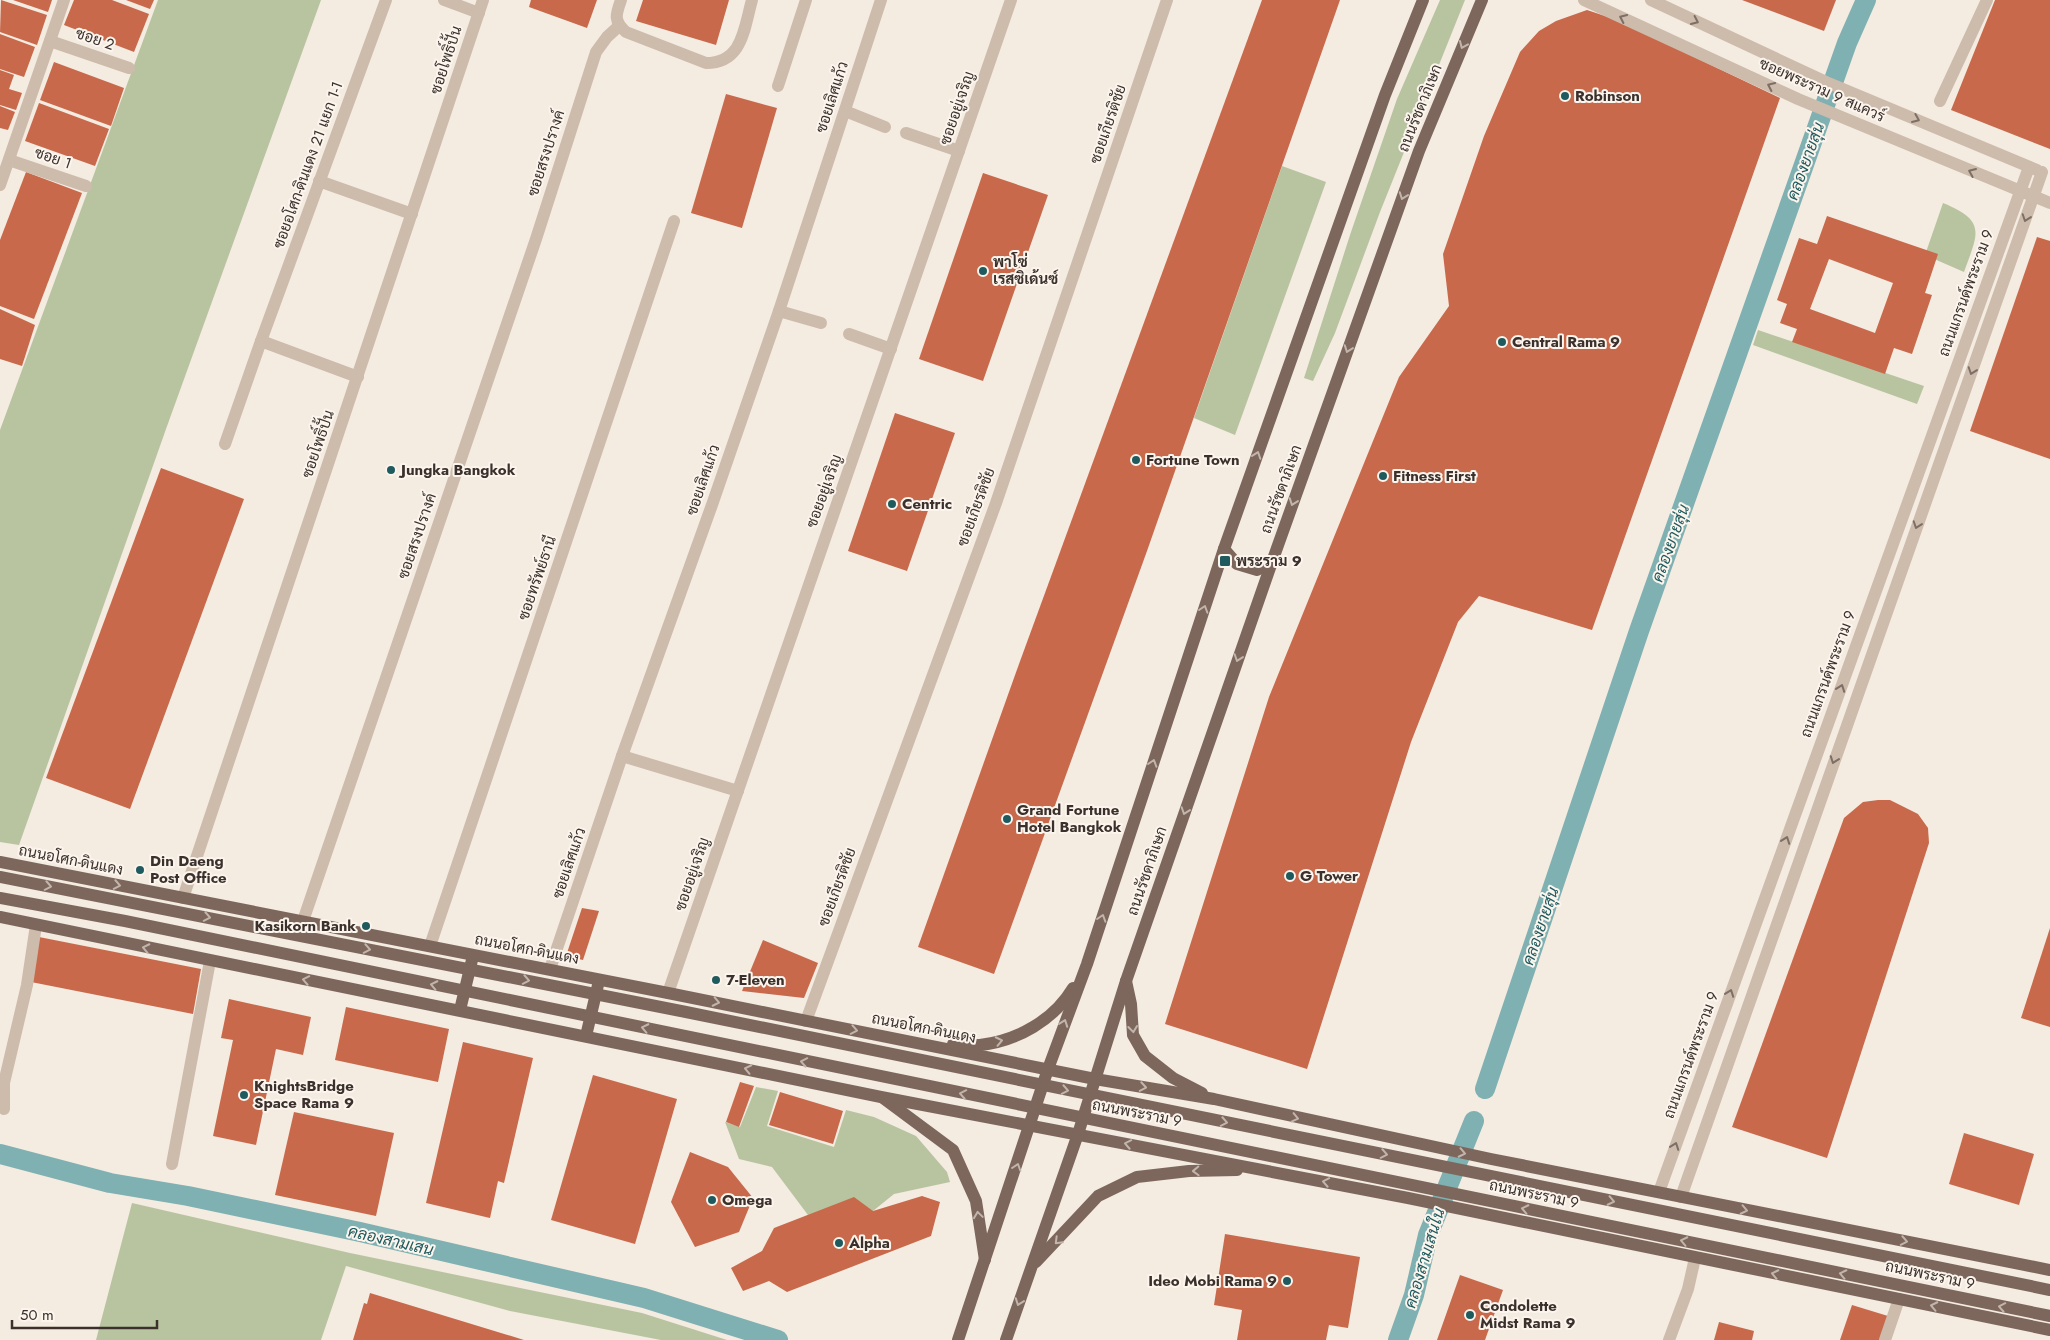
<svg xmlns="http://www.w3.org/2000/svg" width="2050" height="1340" font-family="Jost,Sarabun,sans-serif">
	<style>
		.green { fill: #b8c4a0 }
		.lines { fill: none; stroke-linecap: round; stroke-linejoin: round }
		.canal { stroke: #7fb0b2; stroke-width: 20 }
		.building { fill: #c8694b; fill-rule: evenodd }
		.minor { stroke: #cdbbac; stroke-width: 12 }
		.major { stroke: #7d675c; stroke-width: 12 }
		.major-bridge { stroke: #7d675c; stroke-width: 12 }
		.oneway { stroke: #7d6f65 }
		.oneway2 { stroke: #c2b5ac }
		.poi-dot { fill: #1f5a5e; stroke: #fbf5ee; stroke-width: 2 }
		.labels { text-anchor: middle; stroke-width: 4; stroke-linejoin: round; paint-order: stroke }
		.street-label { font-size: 15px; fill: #3b302b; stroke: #fbf5ee }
		.poi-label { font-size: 15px; font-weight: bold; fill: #3b302b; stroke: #fbf5ee; text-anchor: start }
		.water-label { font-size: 16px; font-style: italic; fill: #1f5a5e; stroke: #fbf5ee }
	</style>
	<rect width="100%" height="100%" fill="#f4ebe1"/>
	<g class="green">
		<path d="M 158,0 L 321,0 L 166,429 L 19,845 L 0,842 L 0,430 Z"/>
		<path d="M 1440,0 L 1465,0 L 1380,212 L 1335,333 L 1313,381 L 1304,378 L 1351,232 L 1397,99 Z"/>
		<path d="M 1282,166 L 1326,182 L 1235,435 L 1194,418 Z"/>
		<path d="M 1943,203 C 1987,221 1978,233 1964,272 L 1925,255 Z"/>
		<path d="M 1758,330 L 1924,386 L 1917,404 L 1753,345 Z"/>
		<path d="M 756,1087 L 778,1091 L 767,1126 L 834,1147 L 846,1110 L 874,1117 L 916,1136 L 947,1172 L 950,1182 L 894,1194 L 873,1211 L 808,1215 L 772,1167 L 739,1159 L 725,1122 L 740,1127 Z"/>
		<path d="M 132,1203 L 350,1253 L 642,1313 L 727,1340 L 661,1340 L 510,1311 L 346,1266 L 321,1340 L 96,1340 Z"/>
	</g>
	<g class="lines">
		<g class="canal">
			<path d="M 1485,1089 L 1639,631 L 1847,43 L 1866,0"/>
			<path d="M 0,1154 L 110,1183 L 188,1196 L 360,1232 L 644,1298 L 778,1340"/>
			<path d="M 1398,1340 L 1414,1295 L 1428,1235 L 1474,1121"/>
		</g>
	</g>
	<g class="building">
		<path d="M 1,0 L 47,15 L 37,45 L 0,32 Z"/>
		<path d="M 13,0 L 52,0 L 48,12 Z"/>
		<path d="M 74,0 L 112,0 L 149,14 L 134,52 L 64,25 Z"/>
		<path d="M 126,0 L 154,0 L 150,9 Z"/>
		<path d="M 531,0 L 597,0 L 587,28 L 529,7 Z"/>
		<path d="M 643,0 L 729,0 L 716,45 L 636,21 Z"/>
		<path d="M 1262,0 L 1340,0 L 1147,551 L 994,974 L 918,947 L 1019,664 Z"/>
		<path d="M 1742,0 L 1836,0 L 1824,31 Z"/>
		<path d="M 1995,0 L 2050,0 L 2050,149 L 1951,110 Z"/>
		<path d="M 1587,10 L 1617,20 L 1780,98 L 1592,630 L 1479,596 L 1458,622 L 1411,742 L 1307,1069 L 1165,1024 L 1269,697 L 1399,377 L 1449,306 L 1443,254 L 1484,136 L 1520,52 L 1539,31 L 1556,21 Z"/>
		<path d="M 0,34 L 35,47 L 24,77 L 0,69 Z"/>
		<path d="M 54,62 L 124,88 L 111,126 L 40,100 Z"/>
		<path d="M 0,70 L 14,75 L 9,89 L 22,93 L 16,110 L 0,105 Z"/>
		<path d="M 726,94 L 777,108 L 742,228 L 691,213 Z"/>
		<path d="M 39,103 L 109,129 L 95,166 L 25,141 Z"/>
		<path d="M 0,106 L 15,112 L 8,130 L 0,128 Z"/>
		<path d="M 26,172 L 82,193 L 34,319 L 0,306 L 0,240 Z"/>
		<path d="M 983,173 L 1048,195 L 983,381 L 919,359 Z"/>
		<path d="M 1827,216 L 1938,254 L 1925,293 L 1932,295 L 1912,354 L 1894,348 L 1885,374 L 1792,342 L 1797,329 L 1780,323 L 1787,304 L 1777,300 L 1799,238 L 1817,244 ZM 1829,259 L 1893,283 L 1875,333 L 1810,309 Z"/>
		<path d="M 2037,237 L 2050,241 L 2050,459 L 1970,431 Z"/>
		<path d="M 0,309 L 35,325 L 22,366 L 0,359 Z"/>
		<path d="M 895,413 L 955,433 L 907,571 L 848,551 Z"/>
		<path d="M 161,468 L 244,499 L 130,809 L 46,778 Z"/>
		<path d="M 1878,800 L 1890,800 L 1918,814 L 1928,828 L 1929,843 L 1827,1158 L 1732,1127 L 1844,818 L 1863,802 Z"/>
		<path d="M 582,908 L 599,911 L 583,960 L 566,956 Z"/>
		<path d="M 2050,928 L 2050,1027 L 2021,1018 Z"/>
		<path d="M 39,937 L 201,969 L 193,1014 L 31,982 Z"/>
		<path d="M 763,940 L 818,963 L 804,998 L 742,991 Z"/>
		<path d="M 229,999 L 311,1017 L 303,1055 L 276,1049 L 256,1145 L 213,1136 L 233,1040 L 221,1038 Z"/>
		<path d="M 346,1007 L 449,1029 L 438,1082 L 335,1060 Z"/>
		<path d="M 463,1042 L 533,1058 L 504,1183 L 498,1181 L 490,1218 L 426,1203 Z"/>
		<path d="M 593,1075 L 677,1099 L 635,1244 L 551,1220 Z"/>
		<path d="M 740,1082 L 754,1086 L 739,1127 L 726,1122 Z"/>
		<path d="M 780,1092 L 843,1111 L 833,1144 L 769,1125 Z"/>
		<path d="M 294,1112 L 394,1133 L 376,1216 L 275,1195 Z"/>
		<path d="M 1964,1133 L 2034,1154 L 2019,1205 L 1949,1184 Z"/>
		<path d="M 690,1152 L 728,1167 L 753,1198 L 739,1232 L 695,1247 L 671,1202 Z"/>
		<path d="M 922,1196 L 940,1202 L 931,1236 L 787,1292 L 769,1281 L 743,1291 L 731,1268 L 762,1251 L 774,1228 L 854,1197 L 873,1211 Z"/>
		<path d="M 1225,1234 L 1360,1257 L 1348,1328 L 1329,1325 L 1326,1340 L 1237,1340 L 1242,1310 L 1214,1305 Z"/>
		<path d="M 1460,1275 L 1503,1290 L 1485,1340 L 1437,1340 Z"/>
		<path d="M 370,1293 L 524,1340 L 353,1340 L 364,1303 L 367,1304 Z"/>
		<path d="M 1852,1305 L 1888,1316 L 1880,1340 L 1840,1340 Z"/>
		<path d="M 1719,1322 L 1754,1331 L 1752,1340 L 1714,1340 Z"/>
	</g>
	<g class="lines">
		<g class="minor">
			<path d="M 444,0 L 479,13"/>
			<path d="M 621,0 C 616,14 613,21 626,32 L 706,63 C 743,63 744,28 752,0"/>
			<path d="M 1584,0 L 1798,99 L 2050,203"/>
			<path d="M 1651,0 L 1826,82 L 2037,170"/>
			<path d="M 50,41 L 129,68"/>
			<path d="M 778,86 L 806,0"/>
			<path d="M 1940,101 L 1987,0"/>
			<path d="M 845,111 L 885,127"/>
			<path d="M 906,133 L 959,151"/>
			<path d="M 9,160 L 86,186"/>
			<path d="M 319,181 L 412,214"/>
			<path d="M 0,185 L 64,0"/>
			<path d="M 779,311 L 821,323"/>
			<path d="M 849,334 L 891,349"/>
			<path d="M 261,341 L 386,0"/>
			<path d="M 225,444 L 261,341 L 358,377"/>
			<path d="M 622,756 L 738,791"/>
			<path d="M 183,898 L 483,0"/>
			<path d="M 303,921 L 536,239 L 596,52 L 607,37 L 619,26"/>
			<path d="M 430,946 L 674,221"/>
			<path d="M 550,969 L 622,756 L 713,502 L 779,311 L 881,0"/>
			<path d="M 668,993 L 1011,0"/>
			<path d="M 806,1021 L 996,503 L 1167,0"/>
			<path d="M 4,1109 L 4,1083 L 27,985 L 36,925"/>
			<path d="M 172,1164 L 210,961"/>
			<path d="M 1659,1192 L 2029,167"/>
			<path d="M 1681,1197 L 2042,172"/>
			<path d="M 1669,1340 L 1688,1289 L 1695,1258"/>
			<path d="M 1885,1340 L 1899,1299"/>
		</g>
		<g class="major">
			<path d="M 1224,549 L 1237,564 L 1257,570 L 1272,562"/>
			<path d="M 0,862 L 668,993 L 1095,1079 L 1214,1099 L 1491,1159 L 2050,1270"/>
			<path d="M 0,917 L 881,1097 L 1408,1198 L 2050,1330"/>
			<path d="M 1126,981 L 1131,1004 L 1133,1035 L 1145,1056 L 1173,1078 L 1202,1093"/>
			<path d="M 460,1010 L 472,960"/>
			<path d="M 586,1036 L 598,985"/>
			<path d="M 953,1044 C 962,1044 971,1045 980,1045 C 1017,1041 1054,1020 1073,988"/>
			<path d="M 883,1098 L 953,1150 L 976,1201 L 985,1260"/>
			<path d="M 1036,1262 L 1098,1196 L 1137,1177 L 1189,1171 L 1237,1170"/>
			<path d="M 958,1340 L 1048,1069 L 1087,964 L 1224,549 L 1385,95 L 1423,0"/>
			<path d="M 1006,1340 L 1078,1134 L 1126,981 L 1272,562 L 1419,151 L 1482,0"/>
		</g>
		<g class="major-bridge">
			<path d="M 0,877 L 686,1012 L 2050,1290"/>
			<path d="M 0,898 L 125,921 L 2050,1316"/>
		</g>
	</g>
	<defs><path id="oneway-chevron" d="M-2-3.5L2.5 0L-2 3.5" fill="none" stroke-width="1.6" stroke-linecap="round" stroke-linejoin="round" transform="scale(1.25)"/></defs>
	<g class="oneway">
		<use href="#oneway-chevron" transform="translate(1623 18) rotate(-155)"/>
		<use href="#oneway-chevron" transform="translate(1695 21) rotate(25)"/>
		<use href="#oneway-chevron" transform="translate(1771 86) rotate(-155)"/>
		<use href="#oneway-chevron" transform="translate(1916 119) rotate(23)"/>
		<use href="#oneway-chevron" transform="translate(1972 172) rotate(-157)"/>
		<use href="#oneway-chevron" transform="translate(2026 218) rotate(109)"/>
		<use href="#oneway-chevron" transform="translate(1972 371) rotate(109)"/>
		<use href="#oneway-chevron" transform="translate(1917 525) rotate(109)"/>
		<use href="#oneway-chevron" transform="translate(1841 688) rotate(-70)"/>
		<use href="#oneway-chevron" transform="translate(1834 760) rotate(110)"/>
		<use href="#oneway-chevron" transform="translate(1786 840) rotate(-70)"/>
		<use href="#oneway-chevron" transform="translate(1730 993) rotate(-70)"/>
		<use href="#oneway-chevron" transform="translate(1675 1146) rotate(-70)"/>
	</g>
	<g class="oneway2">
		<use href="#oneway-chevron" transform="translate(1463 45) rotate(113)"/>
		<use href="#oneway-chevron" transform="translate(1403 196) rotate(110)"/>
		<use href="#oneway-chevron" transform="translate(1348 349) rotate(110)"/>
		<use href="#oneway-chevron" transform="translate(1257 455) rotate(-71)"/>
		<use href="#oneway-chevron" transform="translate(1293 502) rotate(110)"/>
		<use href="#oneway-chevron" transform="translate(1204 609) rotate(-72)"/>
		<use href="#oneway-chevron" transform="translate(1238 658) rotate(109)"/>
		<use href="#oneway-chevron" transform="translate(1153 763) rotate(-72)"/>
		<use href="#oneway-chevron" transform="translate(1185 811) rotate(109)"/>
		<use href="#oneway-chevron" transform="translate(117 885) rotate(11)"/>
		<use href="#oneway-chevron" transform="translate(48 886) rotate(11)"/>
		<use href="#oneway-chevron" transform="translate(207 917) rotate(11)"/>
		<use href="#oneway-chevron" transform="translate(1102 918) rotate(-72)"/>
		<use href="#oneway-chevron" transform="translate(146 948) rotate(-168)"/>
		<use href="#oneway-chevron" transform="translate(367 949) rotate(11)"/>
		<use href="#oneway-chevron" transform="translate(306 980) rotate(-169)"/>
		<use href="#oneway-chevron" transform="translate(526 980) rotate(11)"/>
		<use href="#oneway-chevron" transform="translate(434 985) rotate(-168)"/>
		<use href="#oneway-chevron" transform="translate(716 1002) rotate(12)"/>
		<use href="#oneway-chevron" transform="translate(1064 1023) rotate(-70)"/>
		<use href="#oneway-chevron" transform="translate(645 1028) rotate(-168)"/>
		<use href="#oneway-chevron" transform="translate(1133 1029) rotate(83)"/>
		<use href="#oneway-chevron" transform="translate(854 1030) rotate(11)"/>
		<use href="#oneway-chevron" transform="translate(999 1041) rotate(-12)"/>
		<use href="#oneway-chevron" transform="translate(804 1062) rotate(-169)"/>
		<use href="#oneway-chevron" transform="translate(748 1069) rotate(-168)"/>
		<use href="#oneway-chevron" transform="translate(1143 1087) rotate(10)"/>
		<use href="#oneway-chevron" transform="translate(1065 1090) rotate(11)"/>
		<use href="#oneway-chevron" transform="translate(963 1094) rotate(-169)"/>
		<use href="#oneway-chevron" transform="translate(1295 1118) rotate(13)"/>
		<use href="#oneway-chevron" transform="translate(1224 1122) rotate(11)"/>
		<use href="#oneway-chevron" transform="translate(1128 1144) rotate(-169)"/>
		<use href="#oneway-chevron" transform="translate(1462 1153) rotate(12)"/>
		<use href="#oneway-chevron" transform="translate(1384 1154) rotate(11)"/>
		<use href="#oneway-chevron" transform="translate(1017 1167) rotate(-72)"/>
		<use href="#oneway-chevron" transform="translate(1196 1171) rotate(178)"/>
		<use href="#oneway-chevron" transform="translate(1326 1182) rotate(-169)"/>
		<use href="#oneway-chevron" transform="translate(1611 1201) rotate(12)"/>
		<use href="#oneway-chevron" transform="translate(1525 1209) rotate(-168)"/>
		<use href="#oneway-chevron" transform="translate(1744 1210) rotate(12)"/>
		<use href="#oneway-chevron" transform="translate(978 1215) rotate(-98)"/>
		<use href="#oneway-chevron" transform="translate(1058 1241) rotate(135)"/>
		<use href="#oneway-chevron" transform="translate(1684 1241) rotate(-168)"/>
		<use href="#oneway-chevron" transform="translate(1904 1241) rotate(11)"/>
		<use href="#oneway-chevron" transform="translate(1775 1274) rotate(-168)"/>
		<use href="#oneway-chevron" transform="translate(1843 1274) rotate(-168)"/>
		<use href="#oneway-chevron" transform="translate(1019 1302) rotate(110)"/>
		<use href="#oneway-chevron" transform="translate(1934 1306) rotate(-168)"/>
		<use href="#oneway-chevron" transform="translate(2002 1307) rotate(-169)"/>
	</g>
	<g class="poi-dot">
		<circle cx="1565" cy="96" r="5"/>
		<circle cx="983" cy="271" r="5"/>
		<circle cx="1502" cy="342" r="5"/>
		<circle cx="1136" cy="460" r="5"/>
		<circle cx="391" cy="470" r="5"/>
		<circle cx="1383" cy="476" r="5"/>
		<circle cx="892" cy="504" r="5"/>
		<rect x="1219" y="555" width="12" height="12" rx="2.5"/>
		<circle cx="1007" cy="819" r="5"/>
		<circle cx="140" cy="870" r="5"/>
		<circle cx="1290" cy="876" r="5"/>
		<circle cx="366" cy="926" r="5"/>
		<circle cx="716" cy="980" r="5"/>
		<circle cx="244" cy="1095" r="5"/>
		<circle cx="712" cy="1200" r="5"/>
		<circle cx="839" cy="1243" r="5"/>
		<circle cx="1287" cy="1281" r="5"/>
		<circle cx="1470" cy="1315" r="5"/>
	</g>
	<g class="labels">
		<g class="street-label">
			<text transform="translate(95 39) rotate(19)" y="5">ซอย 2</text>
			<text transform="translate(446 60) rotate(-72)" y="5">ซอยโพธิ์ปั้น</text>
			<text transform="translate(1822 90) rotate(24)" y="5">ซอยพระราม 9 สแควร์</text>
			<text transform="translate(832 97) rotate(-72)" y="5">ซอยเลิศแก้ว</text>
			<text transform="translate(957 108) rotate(-71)" y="5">ซอยอยู่เจริญ</text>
			<text transform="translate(1420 108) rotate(-68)" y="5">ถนนรัชดาภิเษก</text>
			<text transform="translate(1108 124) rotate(-71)" y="5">ซอยเกียรติชัย</text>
			<text transform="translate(546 153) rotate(-72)" y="5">ซอยสรงปรางค์</text>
			<text transform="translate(53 158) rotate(19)" y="5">ซอย 1</text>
			<text transform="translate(308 165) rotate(-70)" y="5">ซอยอโศก-ดินแดง 21 แยก 1-1</text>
			<text transform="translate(1966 293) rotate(-70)" y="5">ถนนแกรนด์พระราม 9</text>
			<text transform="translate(318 444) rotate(-71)" y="5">ซอยโพธิ์ปั้น</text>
			<text transform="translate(703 480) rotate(-71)" y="5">ซอยเลิศแก้ว</text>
			<text transform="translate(1281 489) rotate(-70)" y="5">ถนนรัชดาภิเษก</text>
			<text transform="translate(824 491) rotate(-70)" y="5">ซอยอยู่เจริญ</text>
			<text transform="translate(976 507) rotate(-70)" y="5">ซอยเกียรติชัย</text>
			<text transform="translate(417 536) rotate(-71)" y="5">ซอยสรงปรางค์</text>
			<text transform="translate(537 578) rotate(-71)" y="5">ซอยทรัพย์ธานี</text>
			<text transform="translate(1828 674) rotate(-70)" y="5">ถนนแกรนด์พระราม 9</text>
			<text transform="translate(71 860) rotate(11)" y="5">ถนนอโศก-ดินแดง</text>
			<text transform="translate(569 863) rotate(-71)" y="5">ซอยเลิศแก้ว</text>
			<text transform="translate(1147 871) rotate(-71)" y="5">ถนนรัชดาภิเษก</text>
			<text transform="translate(692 874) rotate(-71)" y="5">ซอยอยู่เจริญ</text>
			<text transform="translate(837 887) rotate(-70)" y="5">ซอยเกียรติชัย</text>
			<text transform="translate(527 949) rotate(11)" y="5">ถนนอโศก-ดินแดง</text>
			<text transform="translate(924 1028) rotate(11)" y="5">ถนนอโศก-ดินแดง</text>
			<text transform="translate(1691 1055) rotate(-70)" y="5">ถนนแกรนด์พระราม 9</text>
			<text transform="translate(1137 1113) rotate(11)" y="5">ถนนพระราม 9</text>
			<text transform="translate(1534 1194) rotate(12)" y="5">ถนนพระราม 9</text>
			<text transform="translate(1930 1275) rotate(12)" y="5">ถนนพระราม 9</text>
		</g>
		<g class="poi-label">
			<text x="1575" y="101">Robinson</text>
			<text x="993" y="267">พาโซ่<tspan x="993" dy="17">เรสซิเด้นซ์</tspan></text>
			<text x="1512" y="347">Central Rama 9</text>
			<text x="1146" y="465">Fortune Town</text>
			<text x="401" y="475">Jungka Bangkok</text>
			<text x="1393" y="481">Fitness First</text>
			<text x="902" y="509">Centric</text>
			<text x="1236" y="566">พระราม 9</text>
			<text x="1017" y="815">Grand Fortune<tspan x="1017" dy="17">Hotel Bangkok</tspan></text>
			<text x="150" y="866">Din Daeng<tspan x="150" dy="17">Post Office</tspan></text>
			<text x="1300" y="881">G Tower</text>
			<text x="356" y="931" text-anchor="end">Kasikorn Bank</text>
			<text x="726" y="985">7-Eleven</text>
			<text x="254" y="1091">KnightsBridge<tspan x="254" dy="17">Space Rama 9</tspan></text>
			<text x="722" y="1205">Omega</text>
			<text x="849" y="1248">Alpha</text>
			<text x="1277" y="1286" text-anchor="end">Ideo Mobi Rama 9</text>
			<text x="1480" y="1311">Condolette<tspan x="1480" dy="17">Midst Rama 9</tspan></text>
		</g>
		<g class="water-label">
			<text transform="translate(1805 161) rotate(-70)" y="6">คลองยายสุ่น</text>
			<text transform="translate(1670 543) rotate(-70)" y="6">คลองยายสุ่น</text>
			<text transform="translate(1540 926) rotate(-71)" y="6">คลองยายสุ่น</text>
			<text transform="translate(391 1240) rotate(13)" y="6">คลองสามเสน</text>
			<text transform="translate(1424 1258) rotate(-73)" y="6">คลองสามเสนใน</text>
		</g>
	</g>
	<path d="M12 1320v8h145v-8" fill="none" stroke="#3b302b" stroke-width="2.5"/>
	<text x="20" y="1320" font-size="15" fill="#3b302b" stroke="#fbf5ee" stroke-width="4" paint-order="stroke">50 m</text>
</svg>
